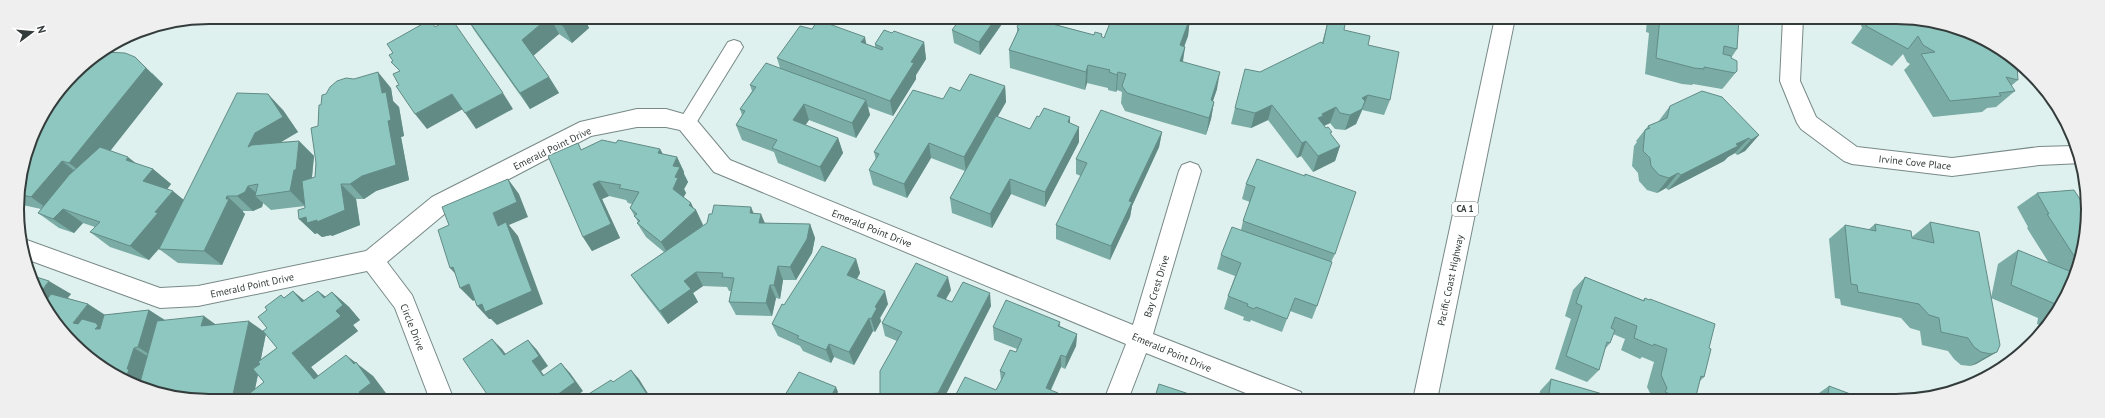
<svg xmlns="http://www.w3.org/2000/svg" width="2105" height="418" font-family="'PT Sans',sans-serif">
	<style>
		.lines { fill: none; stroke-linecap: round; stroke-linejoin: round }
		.lane-casing { stroke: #788987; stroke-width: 2 }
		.street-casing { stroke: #788987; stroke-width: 2 }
		.highway-casing { stroke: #788987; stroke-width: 2 }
		.lane { fill: #fff; fill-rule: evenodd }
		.street { fill: #fff; fill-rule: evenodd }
		.highway { fill: #fff; fill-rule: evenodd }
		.wall { fill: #7aaba5; fill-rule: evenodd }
		.shaded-wall { fill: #638b86 }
		.building { fill: #8ec7c0; stroke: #638b86 }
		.labels { text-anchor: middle; stroke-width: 3; stroke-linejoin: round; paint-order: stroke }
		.shield { fill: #fff; stroke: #717676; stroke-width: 1 }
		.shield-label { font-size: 9px; font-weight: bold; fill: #343c3b }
		.street-label { font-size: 10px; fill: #343c3b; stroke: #fff }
		.rim { fill: none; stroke: #343c3b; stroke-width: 2 }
	</style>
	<rect width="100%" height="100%" fill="#def1ee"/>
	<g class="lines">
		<g class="lane-casing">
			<path id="lane" d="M 734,40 L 740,42 L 743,47 L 740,52 L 693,128 L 687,130 L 681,128 L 678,123 L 681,118 L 728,42 Z"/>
		</g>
		<g class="street-casing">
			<g id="street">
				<path d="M 1783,18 L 1803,19 L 1800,81 L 1816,117 L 1857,147 L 1952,158 L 2039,147 L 2075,146 L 2082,163 L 2039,165 L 1952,176 L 1852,164 L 1844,161 L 1801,129 L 1797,123 L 1780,81 Z"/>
				<path d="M 637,109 L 666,109 L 694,117 L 730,160 L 1133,325 L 1179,171 L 1182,165 L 1190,162 L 1198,165 L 1201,171 L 1153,334 L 1301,392 L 1304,400 L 1263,400 L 1146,353 L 1128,400 L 1104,400 L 1126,344 L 714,172 L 680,130 L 666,127 L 637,127 L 591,136 L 448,211 L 387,262 L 412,295 L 454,400 L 430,400 L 395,308 L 367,271 L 198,306 L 160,308 L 26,259 L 24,239 L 160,288 L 198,286 L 366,251 L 432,197 L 580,122 Z"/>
			</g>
		</g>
		<g class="highway-casing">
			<path id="highway" d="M 1495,18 L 1515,18 L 1437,400 L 1413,400 Z"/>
		</g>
		<use href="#lane" class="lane"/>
		<use href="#street" class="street"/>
		<use href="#highway" class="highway"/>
	</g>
	<g class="wall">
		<path d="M 466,17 L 584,17 L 589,28 L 572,43 L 559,34 L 533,55 L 549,77 L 559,93 L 530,109 L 474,30 Z"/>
		<path d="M 1102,18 L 1190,18 L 1188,36 L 1184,46 L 1185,47 L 1183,62 L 1217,89 L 1213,101 L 1214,102 L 1211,119 L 1206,135 L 1125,111 L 1121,103 L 1122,92 L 1117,90 L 1116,92 L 1108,90 L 1108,88 L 1087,83 L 1085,90 L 1010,68 L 1009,50 L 1017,32 L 1017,27 L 1042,19 L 1043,21 L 1094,35 L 1102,34 L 1102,37 L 1104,38 L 1110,24 L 1102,22 Z"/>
		<path d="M 1647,18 L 1739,18 L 1737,49 L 1731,58 L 1737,71 L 1724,87 L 1722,89 L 1693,84 L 1692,85 L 1682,84 L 1645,74 L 1649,33 L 1646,32 Z"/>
		<path d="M 1859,19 L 1921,19 L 2018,80 L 2011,86 L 2015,91 L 1996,107 L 1987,108 L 1982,112 L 1933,117 L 1904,70 L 1910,64 L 1907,62 L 1903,54 L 1892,66 L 1851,43 L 1862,28 Z"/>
		<path d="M 1328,21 L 1368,45 L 1390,100 L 1384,115 L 1362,110 L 1362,111 L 1356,124 L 1345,130 L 1335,129 L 1330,123 L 1324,126 L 1340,146 L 1335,161 L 1313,172 L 1301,156 L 1297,158 L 1268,120 L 1251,128 L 1231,124 L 1235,108 L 1260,72 L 1322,43 Z"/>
		<path d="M 1002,24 L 980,55 L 954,43 L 952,30 Z"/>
		<path d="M 892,33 L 924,42 L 926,59 L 916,75 L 916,79 L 893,116 L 868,107 L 870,115 L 856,138 L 809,120 L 805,125 L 838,138 L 843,153 L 825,182 L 778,163 L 774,152 L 742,140 L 736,125 L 742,115 L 740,109 L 752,91 L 750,85 L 780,68 L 777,58 L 866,44 L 875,47 L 875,44 Z"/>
		<path d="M 152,73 L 163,84 L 110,150 L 137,164 L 153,169 L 171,184 L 167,189 L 184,200 L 283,110 L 298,132 L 281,142 L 299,141 L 314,156 L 312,178 L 315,177 L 318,126 L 391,88 L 393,101 L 399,107 L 404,136 L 401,137 L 409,180 L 376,191 L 364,199 L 356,199 L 360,225 L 332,236 L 331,235 L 322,237 L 317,233 L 315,234 L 299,219 L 305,208 L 305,206 L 271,210 L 263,203 L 262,207 L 253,211 L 243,211 L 243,212 L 245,214 L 222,265 L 178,263 L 159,249 L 160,248 L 149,260 L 110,247 L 90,232 L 95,227 L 83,223 L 74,233 L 59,228 L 38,213 L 41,209 L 18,204 L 17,197 L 32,135 Z"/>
		<path d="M 1005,86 L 1006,102 L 997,117 L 1030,129 L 1039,117 L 1070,117 L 1070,123 L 1079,127 L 1079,142 L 1045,207 L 1011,194 L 992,228 L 952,213 L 950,198 L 965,171 L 931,158 L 907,198 L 873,185 L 869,170 L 876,160 L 874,152 L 943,99 L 960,91 Z"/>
		<path d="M 1670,106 L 1759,135 L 1745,151 L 1737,155 L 1735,153 L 1728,157 L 1724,161 L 1668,190 L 1666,188 L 1657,193 L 1647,190 L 1639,181 L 1638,173 L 1632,166 L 1634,146 L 1637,142 L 1636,141 L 1648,126 L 1658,122 Z"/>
		<path d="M 1162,132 L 1159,147 L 1132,206 L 1130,217 L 1110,260 L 1056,239 L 1056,225 L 1081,176 L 1076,174 L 1076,159 Z"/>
		<path d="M 616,143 L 660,149 L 663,154 L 677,157 L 684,172 L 684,174 L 688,182 L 684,189 L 686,193 L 683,197 L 691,203 L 693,208 L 696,210 L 703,225 L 701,227 L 754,214 L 765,223 L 810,224 L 815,238 L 812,253 L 796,280 L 783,280 L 780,299 L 776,298 L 772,316 L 736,315 L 729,302 L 731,291 L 729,291 L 727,287 L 703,286 L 693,293 L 698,302 L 668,324 L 640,288 L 631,275 L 664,252 L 646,237 L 637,223 L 638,222 L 630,208 L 632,204 L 628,203 L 626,200 L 609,196 L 602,199 L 620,238 L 592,251 L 583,237 L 582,149 Z"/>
		<path d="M 1257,159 L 1335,254 L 1331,262 L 1317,306 L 1312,319 L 1290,311 L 1282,332 L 1251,320 L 1250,322 L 1243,320 L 1244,317 L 1224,309 L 1228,296 L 1235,276 L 1217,269 L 1221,255 L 1241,230 L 1243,221 L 1250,202 L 1242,199 L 1246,184 Z"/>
		<path d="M 2037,193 L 2086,234 L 2068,294 L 2045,327 L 2037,324 L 2038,318 L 1991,298 L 1997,352 L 1976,364 L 1970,366 L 1961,365 L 1954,359 L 1948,351 L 1922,345 L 1920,331 L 1910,328 L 1901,318 L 1841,305 L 1840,299 L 1835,298 L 1829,239 L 1845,225 L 1868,230 L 1875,224 L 1913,238 L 1912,237 L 1930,222 L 1991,298 L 1998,264 L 2018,250 L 2049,263 L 2027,228 L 2028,227 L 2017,207 Z"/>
		<path d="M 856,259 L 860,273 L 857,279 L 888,304 L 880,318 L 881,321 L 875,332 L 873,331 L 854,365 L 834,357 L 831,363 L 803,351 L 800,346 L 778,336 L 772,324 L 784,305 Z"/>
		<path d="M 30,275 L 71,294 L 67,298 L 88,304 L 105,315 L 149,310 L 165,320 L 215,324 L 264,332 L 267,328 L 284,298 L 293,291 L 304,301 L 318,291 L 326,297 L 332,292 L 349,307 L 360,320 L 353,325 L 358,331 L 311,367 L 318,376 L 355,363 L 373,376 L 388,396 L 384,400 L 184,399 ZM 266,334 L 277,348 L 261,359 L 262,353 ZM 258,375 L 264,382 L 255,389 Z"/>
		<path d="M 1585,277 L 1643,300 L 1645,298 L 1649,300 L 1650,299 L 1709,348 L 1704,377 L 1700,381 L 1695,400 L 1653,400 L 1653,399 L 1647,387 L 1654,362 L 1642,357 L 1640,359 L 1621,350 L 1625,339 L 1613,334 L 1610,343 L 1605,349 L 1599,370 L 1587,382 L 1555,369 L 1571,319 L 1565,316 L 1573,290 Z"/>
		<path d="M 951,290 L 945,300 L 952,302 L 991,306 L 943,400 L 881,400 L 880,398 L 897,341 L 885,336 L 882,323 Z"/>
		<path d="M 1060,322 L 1060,326 L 1077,334 L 1076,346 L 1065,369 L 1061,367 L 1051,390 L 996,390 L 1001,381 L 1000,371 L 1016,352 L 1017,349 L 994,340 L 993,327 Z"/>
		<path d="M 1551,379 L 1623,400 L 1539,400 L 1540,391 Z"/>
		<path d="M 1829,386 L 1869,401 L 1812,400 L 1812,398 Z"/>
	</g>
	<g class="shaded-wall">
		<path d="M 550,17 L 559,34 L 532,57 L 522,40 Z"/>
		<path d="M 573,17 L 584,17 L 589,28 L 572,43 L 563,26 Z"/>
		<path d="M 996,18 L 1001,18 L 1002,24 L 980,55 L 979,42 Z"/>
		<path d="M 1190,18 L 1188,36 L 1178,64 L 1180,45 Z"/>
		<path d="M 865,37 L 868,53 L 861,42 Z"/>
		<path d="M 924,42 L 926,59 L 916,75 L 916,79 L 893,116 L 890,101 L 911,62 Z"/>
		<path d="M 1185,47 L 1182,65 L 1180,61 Z"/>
		<path d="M 135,57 L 163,84 L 89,178 L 69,163 Z"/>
		<path d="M 1088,65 L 1087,83 L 1085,90 L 1086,72 Z"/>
		<path d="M 378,72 L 391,88 L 393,101 L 399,107 L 404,136 L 401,137 L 409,180 L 376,191 L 364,199 L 350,184 L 382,93 Z"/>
		<path d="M 1118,72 L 1117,90 L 1116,92 L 1117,75 Z"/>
		<path d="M 1220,72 L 1217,89 L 1207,118 L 1211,100 Z"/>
		<path d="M 549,77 L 559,93 L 530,109 L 520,93 Z"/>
		<path d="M 1005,86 L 1006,102 L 966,172 L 964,157 Z"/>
		<path d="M 503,93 L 513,109 L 476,129 L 465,113 Z"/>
		<path d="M 268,94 L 283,110 L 298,132 L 271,148 L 248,147 Z"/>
		<path d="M 452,94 L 463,109 L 427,129 L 415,114 Z"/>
		<path d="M 1368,95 L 1356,124 L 1345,130 L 1350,115 L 1362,98 Z"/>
		<path d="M 866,100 L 870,115 L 856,138 L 852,123 Z"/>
		<path d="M 1214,102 L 1211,119 L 1206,135 L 1209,118 Z"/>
		<path d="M 804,104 L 809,120 L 798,136 L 793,120 Z"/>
		<path d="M 1272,105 L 1268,120 L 1251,128 L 1255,113 Z"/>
		<path d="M 1336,107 L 1330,123 L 1319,128 L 1318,118 L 1322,114 Z"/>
		<path d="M 1070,117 L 1070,133 L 1068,122 Z"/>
		<path d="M 1079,127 L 1079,142 L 1045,207 L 1045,192 Z"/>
		<path d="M 1162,132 L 1159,147 L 1132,206 L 1130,217 L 1110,260 L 1111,246 L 1129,201 Z"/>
		<path d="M 1759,135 L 1745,151 L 1737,155 L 1751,140 Z"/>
		<path d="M 838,138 L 843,153 L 825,182 L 820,167 Z"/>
		<path d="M 1749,138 L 1735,153 L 1728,157 L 1724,161 L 1668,190 L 1681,175 L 1736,144 Z"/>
		<path d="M 299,141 L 314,156 L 311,185 L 305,206 L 290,191 Z"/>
		<path d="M 1306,141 L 1301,156 L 1297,158 L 1302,143 Z"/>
		<path d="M 929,143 L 931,158 L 907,198 L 904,184 Z"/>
		<path d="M 1340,146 L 1335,161 L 1313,172 L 1318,156 Z"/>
		<path d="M 660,149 L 668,164 L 658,153 Z"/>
		<path d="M 128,157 L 147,172 L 126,160 Z"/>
		<path d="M 677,157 L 684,172 L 684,174 L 688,182 L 684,189 L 686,193 L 680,204 L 673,189 L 675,177 L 673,166 Z"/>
		<path d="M 62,161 L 81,176 L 52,212 L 31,197 Z"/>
		<path d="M 153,169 L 171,184 L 162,196 L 143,181 Z"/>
		<path d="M 1678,173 L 1666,188 L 1657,193 L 1669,178 Z"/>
		<path d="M 508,179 L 519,194 L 528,217 L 509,225 L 518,236 L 543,304 L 497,325 L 491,319 L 489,319 L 477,306 L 482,304 L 498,226 L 493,213 Z"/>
		<path d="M 1010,179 L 1011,194 L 992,228 L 990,214 Z"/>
		<path d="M 599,181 L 609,196 L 602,199 L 620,238 L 592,251 L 583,237 L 593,184 Z"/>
		<path d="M 341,184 L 356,199 L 360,225 L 332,236 L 331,235 L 322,237 L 317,233 L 315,234 L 299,219 L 306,217 Z"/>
		<path d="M 248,186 L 259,195 L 255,196 L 263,203 L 262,207 L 253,211 L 237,196 Z"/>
		<path d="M 173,191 L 191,206 L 177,227 L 149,260 L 130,246 L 155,212 Z"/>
		<path d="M 227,196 L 243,211 L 243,212 L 245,214 L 222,265 L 204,251 Z"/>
		<path d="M 691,203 L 695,211 L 696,210 L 703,225 L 669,256 L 661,242 Z"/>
		<path d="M 751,207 L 757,221 L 750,213 Z"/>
		<path d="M 63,209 L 83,223 L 74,233 L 53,219 Z"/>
		<path d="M 761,214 L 767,228 L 759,223 Z"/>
		<path d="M 810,224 L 815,238 L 812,253 L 796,280 L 790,267 Z"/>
		<path d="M 856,259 L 860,273 L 851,289 L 847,275 Z"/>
		<path d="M 778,266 L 783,280 L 780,299 L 774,285 Z"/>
		<path d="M 453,267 L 462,281 L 450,268 Z"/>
		<path d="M 696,272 L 703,286 L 693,293 L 698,302 L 668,324 L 660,311 L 684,281 Z"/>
		<path d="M 948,277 L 951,290 L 940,310 L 937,296 Z"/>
		<path d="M 49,281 L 71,294 L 53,316 L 40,293 Z"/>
		<path d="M 469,284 L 481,297 L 473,301 L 460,288 Z"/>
		<path d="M 770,285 L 776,298 L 772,316 L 766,303 Z"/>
		<path d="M 293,291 L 311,306 L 302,302 Z"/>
		<path d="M 318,291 L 336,305 L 332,292 L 349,307 L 360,320 L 353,325 L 358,331 L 311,367 L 333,393 L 314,379 L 292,353 L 324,298 Z"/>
		<path d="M 885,291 L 888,304 L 880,318 L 881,321 L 875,332 L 871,319 L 875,307 Z"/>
		<path d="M 990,293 L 991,306 L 943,400 L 940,400 L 938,393 Z"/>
		<path d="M 88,304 L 108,317 L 116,342 L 73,323 Z"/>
		<path d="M 149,310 L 169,323 L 158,360 L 138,347 Z"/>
		<path d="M 204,316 L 222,329 L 201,326 Z"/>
		<path d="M 869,318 L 873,331 L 854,365 L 849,352 Z"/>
		<path d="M 249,321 L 266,333 L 253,399 L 232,399 Z"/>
		<path d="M 1077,334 L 1076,346 L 1065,369 L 1066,357 Z"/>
		<path d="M 492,339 L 502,349 L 514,365 L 504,355 Z"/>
		<path d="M 528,340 L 537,350 L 548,366 L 541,371 L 552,386 L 543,376 L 532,361 Z"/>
		<path d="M 829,344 L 834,357 L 831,363 L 826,350 Z"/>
		<path d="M 134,348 L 154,360 L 147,388 L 125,382 L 127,369 Z"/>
		<path d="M 1997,352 L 1976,364 L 1970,366 L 1991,354 Z"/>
		<path d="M 346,355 L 373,376 L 388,396 L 384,400 L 366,400 L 359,392 L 354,364 Z"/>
		<path d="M 1061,355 L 1061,367 L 1046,400 L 1046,388 Z"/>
		<path d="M 561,363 L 570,373 L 583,391 L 572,400 L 550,400 Z"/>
		<path d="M 631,370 L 639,379 L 652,400 L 639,400 Z"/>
		<path d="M 836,387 L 838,392 L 834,400 L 829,400 Z"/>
		<path d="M 1058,393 L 1058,400 L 1055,400 Z"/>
	</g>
	<g class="building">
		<path d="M 466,17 L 549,17 L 522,40 L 549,77 L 520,93 Z"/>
		<path d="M 550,17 L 573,17 L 563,26 Z"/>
		<path d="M 451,18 L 503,93 L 465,113 L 452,94 L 415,114 L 396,86 L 399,85 L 393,74 L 400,71 L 391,62 L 393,61 L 389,55 L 393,53 L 387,44 L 426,22 L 427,24 L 431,21 L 435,27 Z"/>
		<path d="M 961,18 L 996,18 L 979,42 L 952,30 Z"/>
		<path d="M 1024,18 L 1040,18 L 1042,19 L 1041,21 L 1094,35 L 1095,32 L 1102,34 L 1101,36 L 1104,38 L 1112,18 L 1190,18 L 1180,45 L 1185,47 L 1180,61 L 1220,72 L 1211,100 L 1214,102 L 1209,118 L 1127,93 L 1122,86 L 1126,74 L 1118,72 L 1117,75 L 1109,72 L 1110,70 L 1088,65 L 1086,72 L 1009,50 L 1019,29 L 1017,27 L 1020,20 Z"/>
		<path d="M 1660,18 L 1739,18 L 1737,49 L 1724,46 L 1723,54 L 1731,56 L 1731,58 L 1737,61 L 1737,71 L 1735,73 L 1704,67 L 1704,69 L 1694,68 L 1656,58 Z"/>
		<path d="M 1872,19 L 1921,19 L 1992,43 L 2017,65 L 2018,80 L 2006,77 L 2015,91 L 1999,93 L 2001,96 L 1950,101 L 1921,54 L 1935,52 L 1923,45 L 1918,36 L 1908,49 L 1866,26 Z"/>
		<path d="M 818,20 L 865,37 L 861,42 L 882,50 L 883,48 L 875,44 L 884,30 L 892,33 L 894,31 L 924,42 L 911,62 L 914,63 L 890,101 L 777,58 L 800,26 L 812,29 Z"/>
		<path d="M 1328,21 L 1345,24 L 1344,30 L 1370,36 L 1368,45 L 1399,52 L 1390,100 L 1368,95 L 1362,98 L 1365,101 L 1362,109 L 1350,115 L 1340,113 L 1336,107 L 1322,114 L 1323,116 L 1318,118 L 1326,128 L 1328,127 L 1332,132 L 1330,133 L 1340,146 L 1318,156 L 1306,141 L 1302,143 L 1272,105 L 1255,113 L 1235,108 L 1245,69 L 1260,72 L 1321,42 L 1323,44 Z"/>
		<path d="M 105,52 L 125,53 L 135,57 L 146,68 L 69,163 L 62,161 L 31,197 L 18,194 L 32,135 L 73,73 Z"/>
		<path d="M 766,63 L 866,100 L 852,123 L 804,104 L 793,120 L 838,138 L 820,167 L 772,148 L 777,140 L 736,125 L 745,111 L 740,109 L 756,87 L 750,85 Z"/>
		<path d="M 378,72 L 382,93 L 386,92 L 391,120 L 388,121 L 396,165 L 362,176 L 350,184 L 341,184 L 345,210 L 317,222 L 317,220 L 307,223 L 306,217 L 299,219 L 298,210 L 305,208 L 302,181 L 315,177 L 316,163 L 311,128 L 318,126 L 319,105 L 321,105 L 322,95 L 326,94 L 330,87 L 337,81 L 346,78 L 354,79 Z"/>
		<path d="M 970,74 L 1005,86 L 964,157 L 929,143 L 904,184 L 869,170 L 879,154 L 874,152 L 913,90 L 943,99 L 950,87 L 960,91 Z"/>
		<path d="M 1702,91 L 1722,97 L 1759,135 L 1751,140 L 1749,138 L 1736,144 L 1738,146 L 1681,175 L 1678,173 L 1669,178 L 1659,175 L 1651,166 L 1650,158 L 1643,151 L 1645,130 L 1650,128 L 1648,126 L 1667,118 L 1670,106 Z"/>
		<path d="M 237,93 L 268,94 L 283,117 L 255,133 L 248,147 L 252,145 L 299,141 L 296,170 L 294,170 L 290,191 L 255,196 L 258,184 L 248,186 L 245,192 L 237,196 L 227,196 L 226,199 L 229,199 L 204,251 L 159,249 Z"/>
		<path d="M 1044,108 L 1070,117 L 1068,122 L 1079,127 L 1045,192 L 1010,179 L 990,214 L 950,198 L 996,116 L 1030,129 L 1037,116 L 1039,117 Z"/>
		<path d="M 1101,110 L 1162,132 L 1129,201 L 1132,202 L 1111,246 L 1056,225 L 1087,163 L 1076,159 Z"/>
		<path d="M 602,140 L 616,143 L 618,140 L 660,149 L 658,153 L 677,157 L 673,166 L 680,167 L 675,177 L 678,178 L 673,189 L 691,203 L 689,205 L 696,210 L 661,242 L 637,223 L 640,221 L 634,216 L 637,214 L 630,208 L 639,192 L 619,188 L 621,185 L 599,181 L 593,184 L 611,224 L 583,237 L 548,156 L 578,143 L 581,150 Z"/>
		<path d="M 100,147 L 128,157 L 126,160 L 153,169 L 143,181 L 173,191 L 155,212 L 158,213 L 130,246 L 90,232 L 100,222 L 63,209 L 53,219 L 38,213 L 69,175 Z"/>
		<path d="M 1257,159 L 1305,176 L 1305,174 L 1356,192 L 1335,254 L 1243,221 L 1255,187 L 1246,184 Z"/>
		<path d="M 508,179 L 517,202 L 493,213 L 498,226 L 506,222 L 532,291 L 485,312 L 482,304 L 477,306 L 469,284 L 460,288 L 453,267 L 450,268 L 438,230 L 449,225 L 442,207 Z"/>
		<path d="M 2074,190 L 2085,207 L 2086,234 L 2078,262 L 2047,214 L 2049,214 L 2037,193 Z"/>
		<path d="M 714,205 L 751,207 L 750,213 L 761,214 L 759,223 L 810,224 L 807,239 L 790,267 L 778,266 L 774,285 L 770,285 L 766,303 L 729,302 L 734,278 L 722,277 L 723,273 L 696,272 L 684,281 L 691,289 L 660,311 L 631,275 L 707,223 L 709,214 L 712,214 Z"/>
		<path d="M 1930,222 L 1979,232 L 2000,345 L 1997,352 L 1991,354 L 1981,352 L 1974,347 L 1968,338 L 1941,332 L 1939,318 L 1929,315 L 1919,304 L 1858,292 L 1857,285 L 1851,284 L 1845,225 L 1876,231 L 1875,224 L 1911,231 L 1912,238 L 1934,243 Z"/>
		<path d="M 1232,227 L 1332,262 L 1317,306 L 1295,298 L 1287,319 L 1256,307 L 1254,309 L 1247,306 L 1248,304 L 1228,296 L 1241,263 L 1221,255 Z"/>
		<path d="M 822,246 L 856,259 L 847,275 L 885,291 L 875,307 L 877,308 L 871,319 L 869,318 L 849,352 L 829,344 L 826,350 L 797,338 L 799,336 L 772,324 L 782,304 L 784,305 Z"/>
		<path d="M 2018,250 L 2074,273 L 2068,294 L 2060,306 L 2011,285 Z"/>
		<path d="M 916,263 L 948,277 L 937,296 L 952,302 L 963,282 L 990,293 L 938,393 L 880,398 L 880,371 L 902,332 L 882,323 Z"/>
		<path d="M 30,275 L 49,281 L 40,293 Z"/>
		<path d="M 1585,277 L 1644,301 L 1645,298 L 1649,300 L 1650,299 L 1715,324 L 1709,348 L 1711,349 L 1704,377 L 1701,376 L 1695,400 L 1685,400 L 1665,392 L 1667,388 L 1661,375 L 1667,349 L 1654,344 L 1653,346 L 1634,338 L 1637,326 L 1615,317 L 1611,328 L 1615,330 L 1610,343 L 1607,342 L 1599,370 L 1566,356 L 1582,306 L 1576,303 Z"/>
		<path d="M 293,291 L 302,302 L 318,291 L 324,298 L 332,292 L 343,305 L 336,311 L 341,316 L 292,353 L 314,379 L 346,355 L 354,364 L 356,362 L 371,383 L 359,392 L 366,400 L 252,399 L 252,396 L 250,393 L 264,382 L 253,369 L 260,364 L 258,362 L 277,348 L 263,331 L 267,328 L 258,317 L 267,310 L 265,307 L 281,295 L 284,298 Z"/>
		<path d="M 51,294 L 88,304 L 73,323 L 78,324 L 82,319 L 96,323 L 98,326 L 95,329 L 100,329 L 104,315 L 149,310 L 138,347 L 134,348 L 127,369 L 129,369 L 125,382 L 124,381 L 64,335 L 45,302 Z"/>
		<path d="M 1006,300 L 1060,322 L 1058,326 L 1077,334 L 1066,357 L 1061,355 L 1046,388 L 1058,393 L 1055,400 L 953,400 L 965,377 L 996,390 L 1005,373 L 1000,371 L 1010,350 L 1016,352 L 1022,339 L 993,327 Z"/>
		<path d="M 204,316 L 201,326 L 249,321 L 232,399 L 184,399 L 139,386 L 157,321 Z"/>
		<path d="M 492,339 L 504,355 L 528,340 L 539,356 L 532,361 L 543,376 L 561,363 L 575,382 L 550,400 L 491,400 L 463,359 Z"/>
		<path d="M 631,370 L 647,394 L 639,400 L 579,400 L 611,380 L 613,382 Z"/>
		<path d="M 799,372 L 836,387 L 829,400 L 782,400 Z"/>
		<path d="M 1551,379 L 1623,400 L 1548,400 Z"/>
		<path d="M 1159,384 L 1207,400 L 1154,400 Z"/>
		<path d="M 1829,386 L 1869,401 L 1828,401 Z"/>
	</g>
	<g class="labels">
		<rect class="shield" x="1452" y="202" width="26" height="14" rx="3"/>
		<g class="shield-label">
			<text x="1465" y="212">CA 1</text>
		</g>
		<g class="street-label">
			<text transform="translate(552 148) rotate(-26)" y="4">Emerald Point Drive</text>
			<text transform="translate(1915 162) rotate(6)" y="4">Irvine Cove Place</text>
			<text transform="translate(872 228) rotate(22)" y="4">Emerald Point Drive</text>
			<text transform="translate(1450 280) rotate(-78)" y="4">Pacific Coast Highway</text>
			<text transform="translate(252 285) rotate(-12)" y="4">Emerald Point Drive</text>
			<text transform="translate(1156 286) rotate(-73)" y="4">Bay Crest Drive</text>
			<text transform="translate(413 327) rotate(68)" y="4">Circle Drive</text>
			<text transform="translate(1172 352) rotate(23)" y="4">Emerald Point Drive</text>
		</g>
	</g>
	<path d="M0 0H2105V418H0ZM209 24H1896A185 185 0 0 1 2081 209V209A185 185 0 0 1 1896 394H209A185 185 0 0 1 24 209V209A185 185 0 0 1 209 24Z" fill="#efefef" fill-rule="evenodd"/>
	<path class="rim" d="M209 24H1896A185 185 0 0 1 2081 209V209A185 185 0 0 1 1896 394H209A185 185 0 0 1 24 209V209A185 185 0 0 1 209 24Z"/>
	<g transform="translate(32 32) rotate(74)" stroke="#ffffff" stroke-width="3" paint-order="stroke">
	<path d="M0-3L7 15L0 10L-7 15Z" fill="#343c3b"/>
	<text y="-6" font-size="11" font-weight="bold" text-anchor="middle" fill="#343c3b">N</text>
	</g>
</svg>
